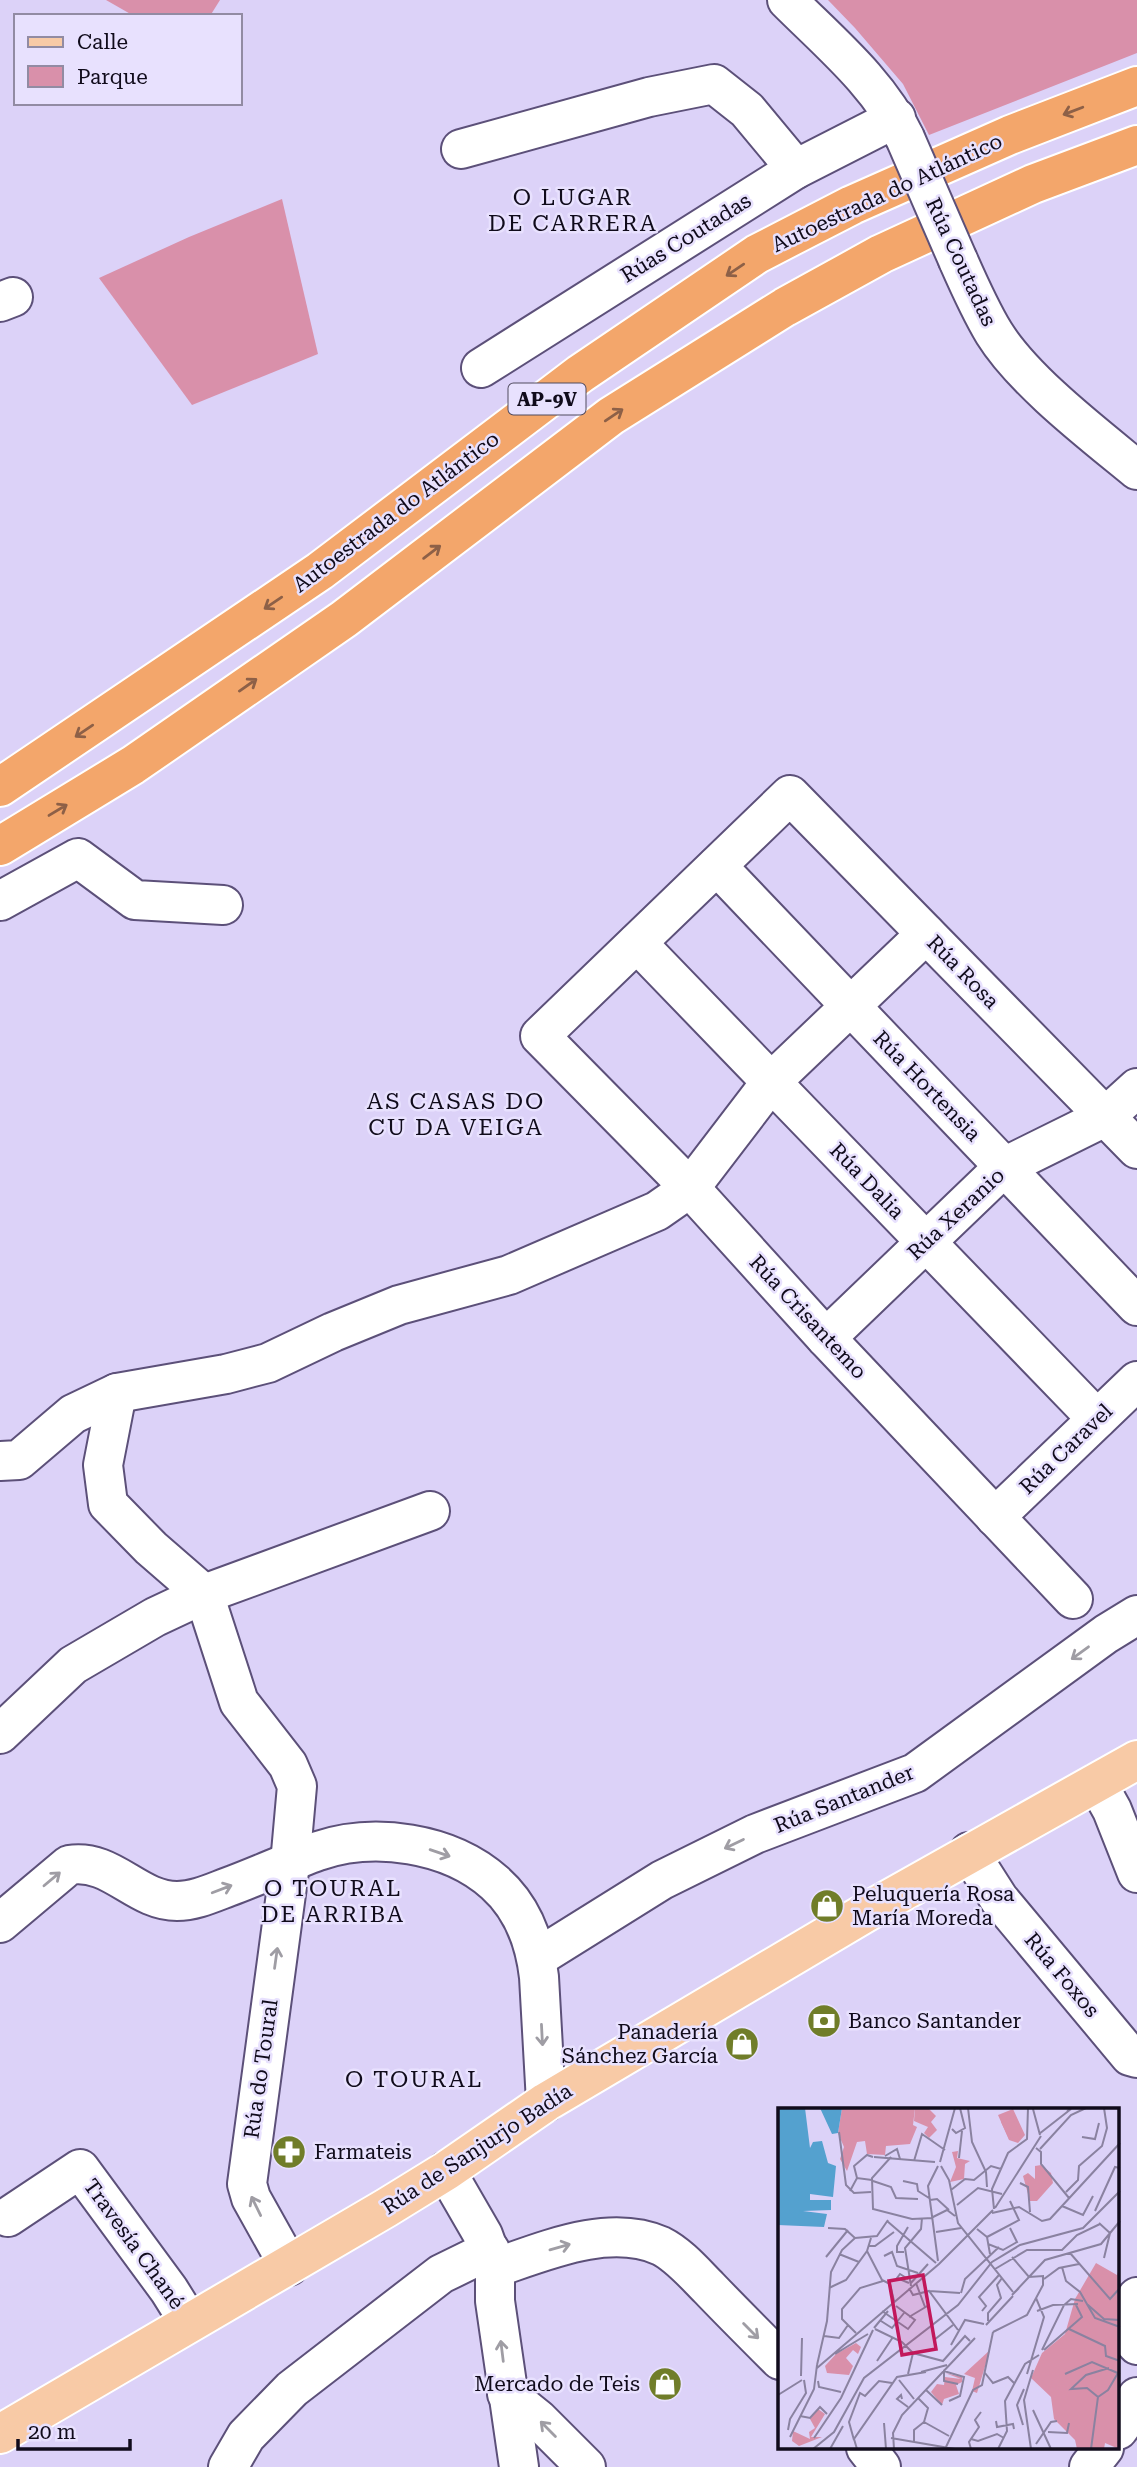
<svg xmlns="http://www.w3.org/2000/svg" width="1137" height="2467" font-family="'Roboto Serif',serif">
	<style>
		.green { fill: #d990aa }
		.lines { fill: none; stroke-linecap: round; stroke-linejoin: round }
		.minor-casing { stroke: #5c5079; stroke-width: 42 }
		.major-casing { stroke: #fff; stroke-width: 42 }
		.highway-casing { stroke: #fff; stroke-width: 42 }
		.minor { stroke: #fff; stroke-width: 38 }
		.major { stroke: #f8caa6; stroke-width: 38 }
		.highway { stroke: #f3a66b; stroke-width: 38 }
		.minor-bridge-casing { stroke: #5c5079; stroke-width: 42; stroke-linecap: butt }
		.minor-bridge { stroke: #fff; stroke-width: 38 }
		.oneway { stroke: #8d6047 }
		.oneway2 { stroke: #9f9da4 }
		.labels { text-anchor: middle; stroke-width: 5; stroke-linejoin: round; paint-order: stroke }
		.shield { fill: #e8e1fe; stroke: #514b5f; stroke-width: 2 }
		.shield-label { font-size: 19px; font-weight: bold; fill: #100b1b }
		.street-label { font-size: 21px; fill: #100b1b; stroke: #e8e1fe }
		.poi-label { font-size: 21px; fill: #100b1b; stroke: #e8e1fe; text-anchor: start }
		.neighbourhood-label { font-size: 23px; letter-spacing: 2px; fill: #100b1b; stroke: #e8e1fe }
		.inset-road { fill: none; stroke: #8a82a0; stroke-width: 2 }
		.view { fill: #c2185b; fill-opacity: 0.15; stroke: #c2185b; stroke-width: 3.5 }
		.inset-edge { fill: none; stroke: #100b1b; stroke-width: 3.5 }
	</style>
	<rect width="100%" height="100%" fill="#dcd2f8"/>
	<g class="green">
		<path d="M 106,0 L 220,0 L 210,16 L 134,16 Z"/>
		<path d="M 828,0 L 1137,0 L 1137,53 L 929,135 L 903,84 L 855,28 Z"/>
		<path d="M 282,199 L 318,354 L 192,405 L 99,278 L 189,237 Z"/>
	</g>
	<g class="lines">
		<g class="minor-casing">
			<g id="minor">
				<path d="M 787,0 C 829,42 880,84 905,138"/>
				<path d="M 461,149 L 649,97 L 714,84 L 747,110 L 796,169"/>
				<path d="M 958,260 C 969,285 980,310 994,333 C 1024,381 1092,433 1137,470"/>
				<path d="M 0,302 L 13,297"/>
				<path d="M 481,368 L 796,169 L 896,118"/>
				<path d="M 717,866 L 1137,1306"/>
				<path d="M 0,901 L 78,858 L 135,900 L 223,905"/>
				<path d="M 637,943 L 1097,1419"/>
				<path d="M 826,1338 L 1004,1167 L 1105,1117 L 1137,1088"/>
				<path d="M 117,1393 L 103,1465 L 108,1504 L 151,1548 L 204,1594 L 239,1702 L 288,1765 L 297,1786 L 290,1864 L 247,2184 L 251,2198 L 289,2266"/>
				<path d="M 0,1461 L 19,1460 L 73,1414 L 117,1393 L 226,1374 L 268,1363 L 333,1332 L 399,1305 L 509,1275 L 657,1211 L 690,1188 L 771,1082 L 926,934"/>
				<path d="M 995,1517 L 1137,1381"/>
				<path d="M 1073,1599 L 826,1338 L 690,1188 L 540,1036 L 790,795 L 1137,1149"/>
				<path d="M 0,1734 L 73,1665 L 155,1617 L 204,1594 L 430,1511"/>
				<path d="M 1097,1783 L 1112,1810 L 1137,1873"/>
				<path d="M 969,1852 L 999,1899 L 1130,2056 L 1137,2058"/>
				<path d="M 0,1923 L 69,1865 C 112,1858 136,1901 177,1901 C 195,1901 212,1893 228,1887 C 258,1876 288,1862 318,1851 C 374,1832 449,1842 495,1883 C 522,1907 535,1942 539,1977 L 546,2102"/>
				<path d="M 537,1958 L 662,1880 L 755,1834 L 915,1773 L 1106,1634 L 1137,1615"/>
				<path d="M 446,2171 L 483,2235 L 495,2268 L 495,2301 L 519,2467"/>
				<path d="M 8,2217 L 80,2169 L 169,2290 L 189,2322"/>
				<path d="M 495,2268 C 545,2251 609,2223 661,2246 C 679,2255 695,2274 709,2288 C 732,2312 756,2336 780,2360"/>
				<path d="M 1137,2297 L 1132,2312 L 1131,2338 L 1137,2345"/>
				<path d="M 507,2394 L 538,2419 L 586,2467"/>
				<path d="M 1118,2430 L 1130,2414 L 1137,2397"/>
				<path d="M 866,2448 L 881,2467"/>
				<path d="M 228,2467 L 246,2436 L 292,2389 L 441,2274 L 490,2250"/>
				<path d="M 1089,2467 L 1104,2448"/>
			</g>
		</g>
		<g class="major-casing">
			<path id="major" d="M 0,2434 L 386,2208 L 446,2171 L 546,2102 L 877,1906 L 1137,1760"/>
		</g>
		<g class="highway-casing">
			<g id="highway">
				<path d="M 0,787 L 320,571 L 580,374 L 757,254 L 852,205 L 1010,135 L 1137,86"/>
				<path d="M 0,846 L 133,765 L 344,619 L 611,416 L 785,307 L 881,254 L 1033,184 L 1137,145"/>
			</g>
		</g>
		<use href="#minor" class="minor"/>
		<use href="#major" class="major"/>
		<use href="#highway" class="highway"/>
		<g class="minor-bridge-casing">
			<path id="minor-bridge" d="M 905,138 L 958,260"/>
		</g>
		<use href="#minor-bridge" class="minor-bridge"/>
	</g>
	<defs><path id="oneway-shaft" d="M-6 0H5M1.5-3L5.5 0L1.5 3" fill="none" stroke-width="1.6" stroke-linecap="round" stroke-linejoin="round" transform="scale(1.75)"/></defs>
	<g class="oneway">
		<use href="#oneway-shaft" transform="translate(1073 111) rotate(159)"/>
		<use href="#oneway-shaft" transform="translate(735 270) rotate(146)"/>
		<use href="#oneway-shaft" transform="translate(614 415) rotate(-34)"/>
		<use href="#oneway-shaft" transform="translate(432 552) rotate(-37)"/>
		<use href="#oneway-shaft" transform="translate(273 603) rotate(146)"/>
		<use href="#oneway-shaft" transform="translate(248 685) rotate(-35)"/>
		<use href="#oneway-shaft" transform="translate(84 731) rotate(146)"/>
		<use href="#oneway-shaft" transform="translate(58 810) rotate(-31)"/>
	</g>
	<g class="oneway2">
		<use href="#oneway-shaft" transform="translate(1080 1653) rotate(144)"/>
		<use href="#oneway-shaft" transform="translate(734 1844) rotate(154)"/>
		<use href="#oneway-shaft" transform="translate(440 1853) rotate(19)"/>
		<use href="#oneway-shaft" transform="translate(52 1879) rotate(-40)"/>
		<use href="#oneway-shaft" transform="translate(222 1889) rotate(-21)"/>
		<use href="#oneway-shaft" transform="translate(276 1958) rotate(-82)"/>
		<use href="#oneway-shaft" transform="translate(542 2035) rotate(87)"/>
		<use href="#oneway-shaft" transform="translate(256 2206) rotate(-116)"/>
		<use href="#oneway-shaft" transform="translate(560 2247) rotate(-16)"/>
		<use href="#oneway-shaft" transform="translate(751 2331) rotate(45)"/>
		<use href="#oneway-shaft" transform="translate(502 2351) rotate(-97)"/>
		<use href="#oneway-shaft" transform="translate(548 2429) rotate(-135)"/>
	</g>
	<defs>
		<g id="shop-disc" transform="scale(1.75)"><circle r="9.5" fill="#707d29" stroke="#e8e1fe"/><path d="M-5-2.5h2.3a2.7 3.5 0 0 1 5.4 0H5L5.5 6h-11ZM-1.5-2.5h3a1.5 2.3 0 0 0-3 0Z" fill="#fff"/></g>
		<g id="bank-disc" transform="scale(1.75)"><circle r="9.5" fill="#707d29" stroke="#e8e1fe"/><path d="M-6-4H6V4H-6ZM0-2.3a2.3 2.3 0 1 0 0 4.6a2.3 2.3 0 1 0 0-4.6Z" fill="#fff"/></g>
		<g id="pharmacy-disc" transform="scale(1.75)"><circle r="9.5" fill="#707d29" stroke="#e8e1fe"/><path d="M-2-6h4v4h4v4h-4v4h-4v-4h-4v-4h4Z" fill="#fff"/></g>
	</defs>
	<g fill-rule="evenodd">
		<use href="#shop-disc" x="827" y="1906"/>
		<use href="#bank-disc" x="824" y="2021"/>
		<use href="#shop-disc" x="742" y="2044"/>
		<use href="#pharmacy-disc" x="289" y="2152"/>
		<use href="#shop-disc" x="665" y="2384"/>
	</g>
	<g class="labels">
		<rect class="shield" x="508.5" y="383.5" width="77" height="31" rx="5"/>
		<g class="shield-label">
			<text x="547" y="406">AP-9V</text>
		</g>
		<g class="street-label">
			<text transform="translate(887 193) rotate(-25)" y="7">Autoestrada do Atlántico</text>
			<text transform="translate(686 238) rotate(-32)" y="7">Rúas Coutadas</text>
			<text transform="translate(961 262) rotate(65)" y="7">Rúa Coutadas</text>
			<text transform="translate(396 512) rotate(-37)" y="7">Autoestrada do Atlántico</text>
			<text transform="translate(963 972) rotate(46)" y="7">Rúa Rosa</text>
			<text transform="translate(927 1086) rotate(46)" y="7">Rúa Hortensia</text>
			<text transform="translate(867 1181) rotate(46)" y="7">Rúa Dalia</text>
			<text transform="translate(956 1214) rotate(-43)" y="7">Rúa Xeranio</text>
			<text transform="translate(808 1317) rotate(47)" y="7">Rúa Crisantemo</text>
			<text transform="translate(1066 1449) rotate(-44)" y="7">Rúa Caravel</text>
			<text transform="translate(844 1799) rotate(-22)" y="7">Rúa Santander</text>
			<text transform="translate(1062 1975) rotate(50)" y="7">Rúa Foxos</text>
			<text transform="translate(261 2069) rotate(-82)" y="7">Rúa do Toural</text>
			<text transform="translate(477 2149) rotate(-33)" y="7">Rúa de Sanjurjo Badía</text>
			<text transform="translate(134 2244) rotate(54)" y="7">Travesía Chané</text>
		</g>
		<g class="poi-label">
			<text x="852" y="1901">Peluquería Rosa<tspan x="852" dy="24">María Moreda</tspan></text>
			<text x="848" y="2028">Banco Santander</text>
			<text x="718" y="2039" text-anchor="end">Panadería<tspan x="718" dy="24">Sánchez García</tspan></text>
			<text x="314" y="2159">Farmateis</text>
			<text x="640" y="2391" text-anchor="end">Mercado de Teis</text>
		</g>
		<g class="neighbourhood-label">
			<text x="573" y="205">O LUGAR<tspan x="573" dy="26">DE CARRERA</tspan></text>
			<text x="456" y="1109">AS CASAS DO<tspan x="456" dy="26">CU DA VEIGA</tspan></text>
			<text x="333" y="1896">O TOURAL<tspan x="333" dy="26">DE ARRIBA</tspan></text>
			<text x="414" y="2087">O TOURAL</text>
		</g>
	</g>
	<g transform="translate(778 2108)">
		<rect width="341" height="341" fill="#dcd2f8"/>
		<path d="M 137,0 L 150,0 L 158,8 L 153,14 L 159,22 L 151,30 L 146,25 L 150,19 L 136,13 ZM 235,1 L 247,27 L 240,35 L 231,32 L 220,7 ZM 180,43 L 179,50 L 192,53 L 187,56 L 186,71 L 172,74 L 178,59 L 174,44 ZM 263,57 L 273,65 L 275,75 L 259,93 L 252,93 L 245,68 L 250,65 L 257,71 L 257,58 ZM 78,235 L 83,239 L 80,246 L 75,242 L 68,250 L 75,258 L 71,267 L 49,265 L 47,258 L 58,246 ZM 212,242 L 199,285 L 194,283 L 197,270 L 186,266 ZM 167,265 L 184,269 L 184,274 L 178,277 L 181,286 L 166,291 L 164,297 L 153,284 L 159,276 L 166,277 L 167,269 L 183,271 ZM 40,301 L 47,306 L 33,329 L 44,329 L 21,338 L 14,333 L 15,323 L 32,331 L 31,324 L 37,320 L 32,311 Z" fill="#d990aa"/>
		<path d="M 64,0 L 137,0 L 135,17 L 139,19 L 132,36 L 108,38 L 107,47 L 89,46 L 87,33 L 79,34 L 69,63 L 62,51 L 66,39 L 60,25 ZM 237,8 L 239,12 L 229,16 L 240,13 L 243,24 L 231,31 L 223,14 ZM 318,155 L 339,167 L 341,161 L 341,341 L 327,335 L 326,341 L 299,341 L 297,332 L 276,311 L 273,289 L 253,270 L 264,245 L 287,226 L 297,191 Z" fill="#d990aa"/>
		<path d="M 0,0 L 27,0 L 32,40 L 35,34 L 44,33 L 50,55 L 58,58 L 55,89 L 32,86 L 32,92 L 53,92 L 53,102 L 25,103 L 49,106 L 46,119 L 0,117 ZM 42,0 L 64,0 L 60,25 L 54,26 Z" fill="#54a1cf"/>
		<path class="inset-road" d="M 190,0 L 194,34 L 208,64 L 209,79M 255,1 L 262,27M 174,21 L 178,25 L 187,20 L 182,0M 61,24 L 68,77 L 76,85 L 93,84M 261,26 L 293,1 L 289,3M 304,29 L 317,31 L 321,15M 258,40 L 263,44 L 263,56 L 291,90M 262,41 L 293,7 L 308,0M 107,48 L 119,41 L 122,51M 96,49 L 157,54M 113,49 L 94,70 L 95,101 L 134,111 L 155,110M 181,50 L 184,23M 136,53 L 144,26 L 167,42M 162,54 L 177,0M 160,58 L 150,78 L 160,153M 163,58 L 171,72 L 180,115 L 235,184M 79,70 L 76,58 L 89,47 L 95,49M 95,73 L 113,79 L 118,90 L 140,91M 125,73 L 139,76 L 140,83 L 151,90M 242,75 L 250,79 L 252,104M 173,82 L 187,71 L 196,72 L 213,58 L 223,61M 72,83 L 79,70 L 94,72M 288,84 L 300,72 L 301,58 L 324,38 L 329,20 L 326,0M 152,92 L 159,91 L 171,102M 179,97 L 200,80 L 224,86M 284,98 L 305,107 L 315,88M 217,100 L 263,28M 216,101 L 214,81 L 230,45 L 249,31 L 250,0M 317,103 L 337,59 L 342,60M 214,105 L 241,99 L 264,113 L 272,111 L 342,35M 155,109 L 169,102 L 177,108M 109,113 L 158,155M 321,115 L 332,125 L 326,150M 50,120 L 67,121 L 77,130M 199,121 L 209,129 L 212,146M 158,124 L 183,120M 209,129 L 241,112 L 232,93M 77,130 L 99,128 L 110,112M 210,136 L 225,142 L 239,134 L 232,120M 90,138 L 97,138 L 116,124M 89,143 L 104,172 L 112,176 L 116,193M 126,144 L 119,144 L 119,138 L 130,119M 292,145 L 332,191 L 342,180M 61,146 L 81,154M 106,148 L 114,144 L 119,158 L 140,165M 48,149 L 70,122M 284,159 L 288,173 L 302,184 L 317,210 L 342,219M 217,161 L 249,142 L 284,142 L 299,127 L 322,116M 130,171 L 122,166 L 119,170 L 131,175M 266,171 L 281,160 L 301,156M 138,175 L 147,199M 132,176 L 150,156M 133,178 L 127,140 L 143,121 L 144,110M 51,180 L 68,172 L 89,143 L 93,130M 131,180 L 135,187 L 151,183 L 180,222M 241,180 L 234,187 L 267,152 L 323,136 L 342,113M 151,183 L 182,185M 183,185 L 187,171 L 221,139M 310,197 L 326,211 L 342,212M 104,203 L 130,221 L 137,212 L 118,198M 204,203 L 208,198 L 201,189 L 221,167M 259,203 L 275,197 L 300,196M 131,209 L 151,197M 103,213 L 114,220 L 126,205M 210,213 L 210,205 L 223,190 L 219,177 L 224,170M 208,217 L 235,188M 96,220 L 110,203M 97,221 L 124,234 L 135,245 L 165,253 L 187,228 L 192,233M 291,221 L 327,238 L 328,248 L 342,253M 215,224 L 249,207 L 265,177 L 265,168 L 251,169 L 234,149M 78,225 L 64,211 L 64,201 L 82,180 L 105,173M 46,228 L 61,230 L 70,217M 156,232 L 175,217M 173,237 L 187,212 L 206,216M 264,242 L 286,197 L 293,191 L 305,193M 266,242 L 304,209 L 298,197M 57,246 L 90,226M 99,253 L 115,229M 39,257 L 49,213 L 53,164 L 64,142 L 77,130M 39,260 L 161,156 L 215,102M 143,264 L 169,257M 207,265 L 215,275 L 230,269 L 236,275M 130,266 L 135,245M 249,266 L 266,209 L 258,190M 287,266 L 314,254 L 342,266M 23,268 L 24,230M 121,272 L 136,291M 40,273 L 41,279 L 63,284M 148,282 L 164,297M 0,287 L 24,272M 320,289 L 330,282 L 340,265M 124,291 L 123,287 L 119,291 L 130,299M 171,293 L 182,288 L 186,269 L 166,263 L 166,273 L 180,276M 255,302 L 273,341M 22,308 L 32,310 L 42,299 L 49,306M 218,313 L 219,319 L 235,316 L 236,321M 146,314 L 171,328M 106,315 L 108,341M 245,317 L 239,297 L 246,281M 10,322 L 12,311 L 28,285 L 26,272M 270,324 L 289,325 L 291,315M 12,329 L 36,281 L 39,257M 36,330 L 63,290 L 95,222M 113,330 L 177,341M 193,331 L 200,333 L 219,326 L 226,330M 76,332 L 71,314 L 82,285 L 87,288 L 101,273 L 114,275M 136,334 L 136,322 L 146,314 L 150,300 L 140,290M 258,336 L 273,314 L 279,313M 168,339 L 195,282 L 204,277 L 215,224M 35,341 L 56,324 L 86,270 L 180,197 L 214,154 L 242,137 L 305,120 L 342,83M 52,341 L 65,318M 79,341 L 76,331 L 119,269 L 148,264M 116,341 L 115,325 L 124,307 L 197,230M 193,341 L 191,334 L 201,319 L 197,312 L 203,304M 220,341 L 229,323 L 227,293 L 247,256 L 261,247M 253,341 L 246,292 L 255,262M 313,341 L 320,289 L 309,280 L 293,281 L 308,267 L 331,260"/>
		<path class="view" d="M 145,167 L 158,241 L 124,247 L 111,173 Z"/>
		<rect width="341" height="341" class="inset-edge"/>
	</g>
	<rect x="14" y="14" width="228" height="91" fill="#e8e1fe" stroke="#928ba3" stroke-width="2"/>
	<rect x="28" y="37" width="35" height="10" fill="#f8caa6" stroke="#928ba3" stroke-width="2"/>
	<text x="77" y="49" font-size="21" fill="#100b1b">Calle</text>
	<rect x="28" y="66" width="35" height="21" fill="#d990aa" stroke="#928ba3" stroke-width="2"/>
	<text x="77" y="84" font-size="21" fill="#100b1b">Parque</text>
	<path d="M18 2439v10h112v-10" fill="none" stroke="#100b1b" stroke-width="3.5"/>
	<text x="28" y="2439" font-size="21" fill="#100b1b" stroke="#e8e1fe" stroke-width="5" paint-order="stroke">20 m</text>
</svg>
